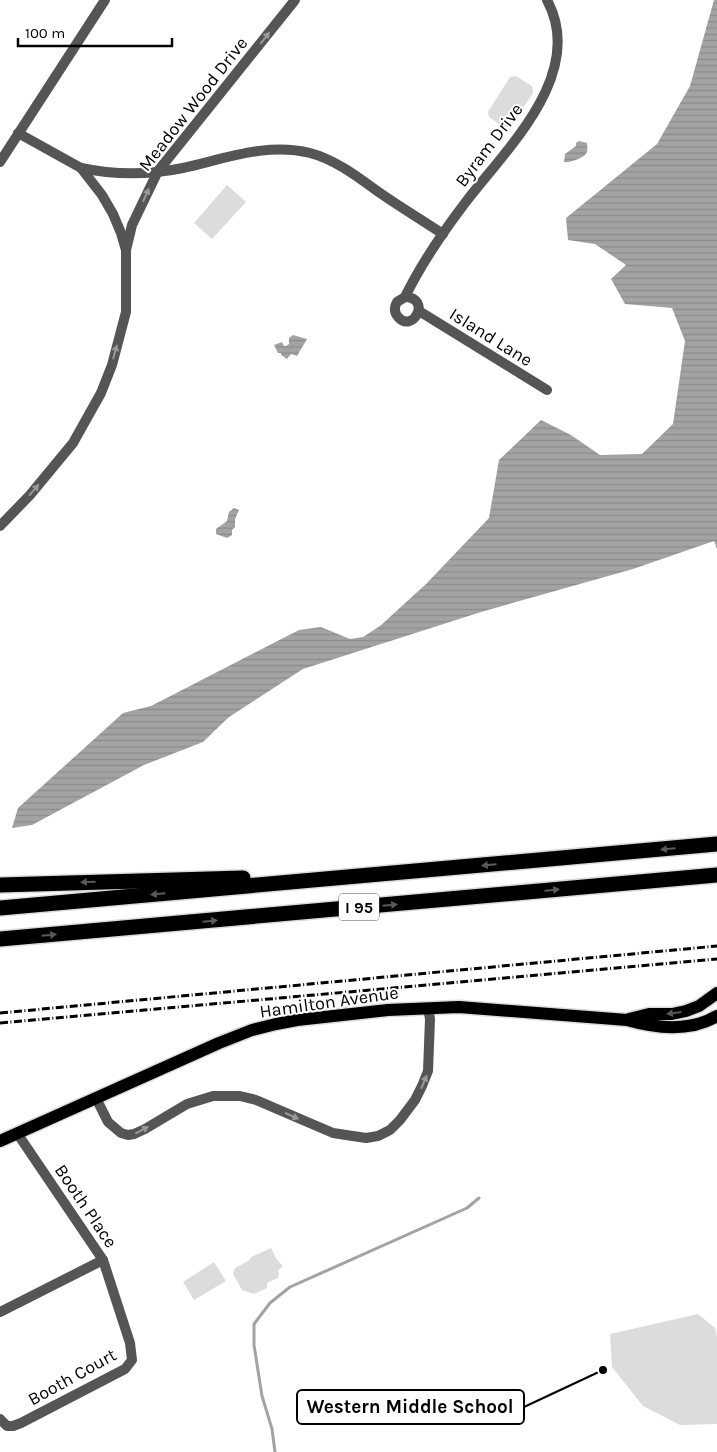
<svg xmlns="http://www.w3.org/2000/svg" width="717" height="1452" font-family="Karla,sans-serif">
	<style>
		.park { fill: #dcdcdc }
		.water { fill: url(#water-rules) }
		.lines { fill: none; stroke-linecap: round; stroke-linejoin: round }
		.stream { stroke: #a3a3a3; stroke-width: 3 }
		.major-casing { stroke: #dbdbdb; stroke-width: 15 }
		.highway-casing { stroke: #dbdbdb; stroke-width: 18 }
		.minor { stroke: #555; stroke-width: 10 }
		.major { stroke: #000; stroke-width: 12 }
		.highway { stroke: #000; stroke-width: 15 }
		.rail { stroke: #000; stroke-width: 3; stroke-dasharray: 8 2.5 1 2.5; stroke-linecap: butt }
		.oneway { fill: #999 }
		.oneway2 { fill: #595959 }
		.labels { text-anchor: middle; stroke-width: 4; stroke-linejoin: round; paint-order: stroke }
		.shield { fill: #fff; stroke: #4c4c4c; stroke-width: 1 }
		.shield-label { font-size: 16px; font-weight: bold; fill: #000 }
		.street-label { font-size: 18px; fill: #000; stroke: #fff }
		.leader { fill: none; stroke: #000; stroke-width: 2 }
		.callout-dot { fill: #000; stroke: #fff; stroke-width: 2 }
		.callout { fill: #fff; stroke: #000; stroke-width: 2 }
		.callout-label { font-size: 19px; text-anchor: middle; font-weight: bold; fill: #000 }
	</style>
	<defs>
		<pattern id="water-rules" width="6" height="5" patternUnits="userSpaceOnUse" patternTransform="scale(1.25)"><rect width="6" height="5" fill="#a3a3a3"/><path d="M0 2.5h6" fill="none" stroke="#8b8b8b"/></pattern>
	</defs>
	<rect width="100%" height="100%" fill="#fff"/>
	<g class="park">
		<path d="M 516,76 L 532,86 L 533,93 L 511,126 L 505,128 L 489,117 L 488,112 L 510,77 Z"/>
		<path d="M 227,185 L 246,202 L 212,239 L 194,223 Z"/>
		<path d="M 271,1248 L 277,1260 L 283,1266 L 278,1270 L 279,1274 L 278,1278 L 267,1283 L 267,1288 L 254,1294 L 242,1290 L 233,1274 L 235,1268 L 250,1260 L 251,1257 Z"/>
		<path d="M 214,1262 L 226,1281 L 194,1300 L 183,1282 Z"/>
		<path d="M 698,1314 L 715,1328 L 717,1337 L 717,1424 L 680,1425 L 643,1406 L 612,1367 L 610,1334 Z"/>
	</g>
	<g class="water">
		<path d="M 714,0 L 717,0 L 717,549 L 714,541 L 633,569 L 481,612 L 303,669 L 229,717 L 203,742 L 144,765 L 32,825 L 12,828 L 18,808 L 123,713 L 151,706 L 299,630 L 321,627 L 350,639 L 363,637 L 380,626 L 426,584 L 489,518 L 499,460 L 541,420 L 571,435 L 600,455 L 642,454 L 673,424 L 685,341 L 672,308 L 625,304 L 611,279 L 626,265 L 595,244 L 568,240 L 566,218 L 657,144 L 690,86 Z"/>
		<path d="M 579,141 L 587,143 C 587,146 588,149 587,152 C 585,158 570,163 564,162 L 565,154 L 576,146 L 576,143 Z"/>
		<path d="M 293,335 L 307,339 L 297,356 L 291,354 L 287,359 L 281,355 L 281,353 L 278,353 L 274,345 L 282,342 L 284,346 L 286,346 L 289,344 L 289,338 Z"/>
		<path d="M 234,508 L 239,510 L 235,519 L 235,527 L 232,530 L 232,535 L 227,538 L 216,534 L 216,529 L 227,521 L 229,512 Z"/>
	</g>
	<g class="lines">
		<path class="stream" d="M 275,1452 L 272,1429 L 262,1396 L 254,1345 L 254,1324 L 270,1303 L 290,1287 L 467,1208 L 479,1198"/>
		<g class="major-casing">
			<g id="major">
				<path d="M 629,1019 L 649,1014 L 672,1014 L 686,1011 L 699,1006 L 717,993"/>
				<path d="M 0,1141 L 219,1043 L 252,1030 L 276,1024 L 297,1020 L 388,1010 L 459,1007 L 627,1020 C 655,1028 690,1032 717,1016"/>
			</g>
		</g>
		<g class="highway-casing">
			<g id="highway">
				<path d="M 0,885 L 243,878"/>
				<path d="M 0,908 L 717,844"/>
				<path d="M 0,939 L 717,875"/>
			</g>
		</g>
		<g class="minor">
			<path d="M 18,133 L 81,168 L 102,195 L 113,214 L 121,233 L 126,250"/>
			<path d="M 0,162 L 105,0"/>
			<path d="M 81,168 C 114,175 149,175 183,168 C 224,159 267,142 310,153 C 333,159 354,174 373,188 C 395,204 419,218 443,234"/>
			<path d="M 405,297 C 432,298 413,334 398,317 C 394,312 394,307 397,302 L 405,297 C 421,264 443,232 465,203 C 506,149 587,74 547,0"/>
			<path d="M 419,311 L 547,390"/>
			<path d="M 0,526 L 30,495 L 73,443 L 101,393 L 112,365 L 126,312 L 126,250 L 132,225 L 158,171 L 295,0"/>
			<path d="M 96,1098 L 108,1122 L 121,1133 L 128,1135 L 134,1134 L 145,1129 L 187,1104 L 213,1096 L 240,1096 L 256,1100 L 333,1133 L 366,1138 L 378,1136 L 390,1130 L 400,1120 L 415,1100 L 422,1086 L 428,1071 L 430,1019 L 428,1008"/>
			<path d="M 0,1312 L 103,1260"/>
			<path d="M 0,1419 L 7,1426 L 13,1426 L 21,1423 L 125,1369 L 132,1360 L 130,1343 L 103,1260 L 17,1133"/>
		</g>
		<use href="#major" class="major"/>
		<use href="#highway" class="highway"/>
		<g class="rail">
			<path d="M 0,1013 L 717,946"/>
			<path d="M 0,1023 L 717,959"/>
		</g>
	</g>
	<defs><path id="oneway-solid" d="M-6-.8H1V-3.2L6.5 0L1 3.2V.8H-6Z" transform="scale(1.25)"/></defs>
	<g class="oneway">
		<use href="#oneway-solid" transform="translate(265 38) rotate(-52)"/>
		<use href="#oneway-solid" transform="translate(146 195) rotate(-66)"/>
		<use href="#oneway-solid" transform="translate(115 352) rotate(-75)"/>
		<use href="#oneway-solid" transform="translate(34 490) rotate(-49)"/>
		<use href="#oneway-solid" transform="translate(424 1082) rotate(-68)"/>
		<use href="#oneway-solid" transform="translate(292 1116) rotate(24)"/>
		<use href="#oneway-solid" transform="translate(142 1130) rotate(-28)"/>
	</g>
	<g class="oneway2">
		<use href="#oneway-solid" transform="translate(668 849) rotate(175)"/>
		<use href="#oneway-solid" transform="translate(489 865) rotate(175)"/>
		<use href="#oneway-solid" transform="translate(88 882) rotate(178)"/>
		<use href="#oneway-solid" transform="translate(552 890) rotate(-5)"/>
		<use href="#oneway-solid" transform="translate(158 894) rotate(175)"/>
		<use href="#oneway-solid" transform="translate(390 905) rotate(-5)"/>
		<use href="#oneway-solid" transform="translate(210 921) rotate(-5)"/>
		<use href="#oneway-solid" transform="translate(49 935) rotate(-5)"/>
		<use href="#oneway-solid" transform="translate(674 1013) rotate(173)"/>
	</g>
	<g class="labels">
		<rect class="shield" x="339" y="893.5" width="40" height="27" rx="4"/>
		<g class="shield-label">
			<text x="359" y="913">I 95</text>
		</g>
		<g class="street-label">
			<text transform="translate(193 104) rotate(-52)" y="6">Meadow Wood Drive</text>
			<text transform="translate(489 145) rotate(-53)" y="6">Byram Drive</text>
			<text transform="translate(491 337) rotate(32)" y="6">Island Lane</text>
			<text transform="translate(329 1002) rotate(-8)" y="6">Hamilton Avenue</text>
			<text transform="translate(86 1206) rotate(56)" y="6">Booth Place</text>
			<text transform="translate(72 1377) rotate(-29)" y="6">Booth Court</text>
		</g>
	</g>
	<path class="leader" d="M603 1370L524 1407"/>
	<circle class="callout-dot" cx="603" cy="1370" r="5"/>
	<rect class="callout" x="297" y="1390" width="227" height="34" rx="5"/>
	<g class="callout-label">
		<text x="410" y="1413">Western Middle School</text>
	</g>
	<path d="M18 38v8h154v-8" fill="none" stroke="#000000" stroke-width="2.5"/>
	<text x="25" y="38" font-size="15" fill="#000000" stroke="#ffffff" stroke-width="4" paint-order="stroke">100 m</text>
</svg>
